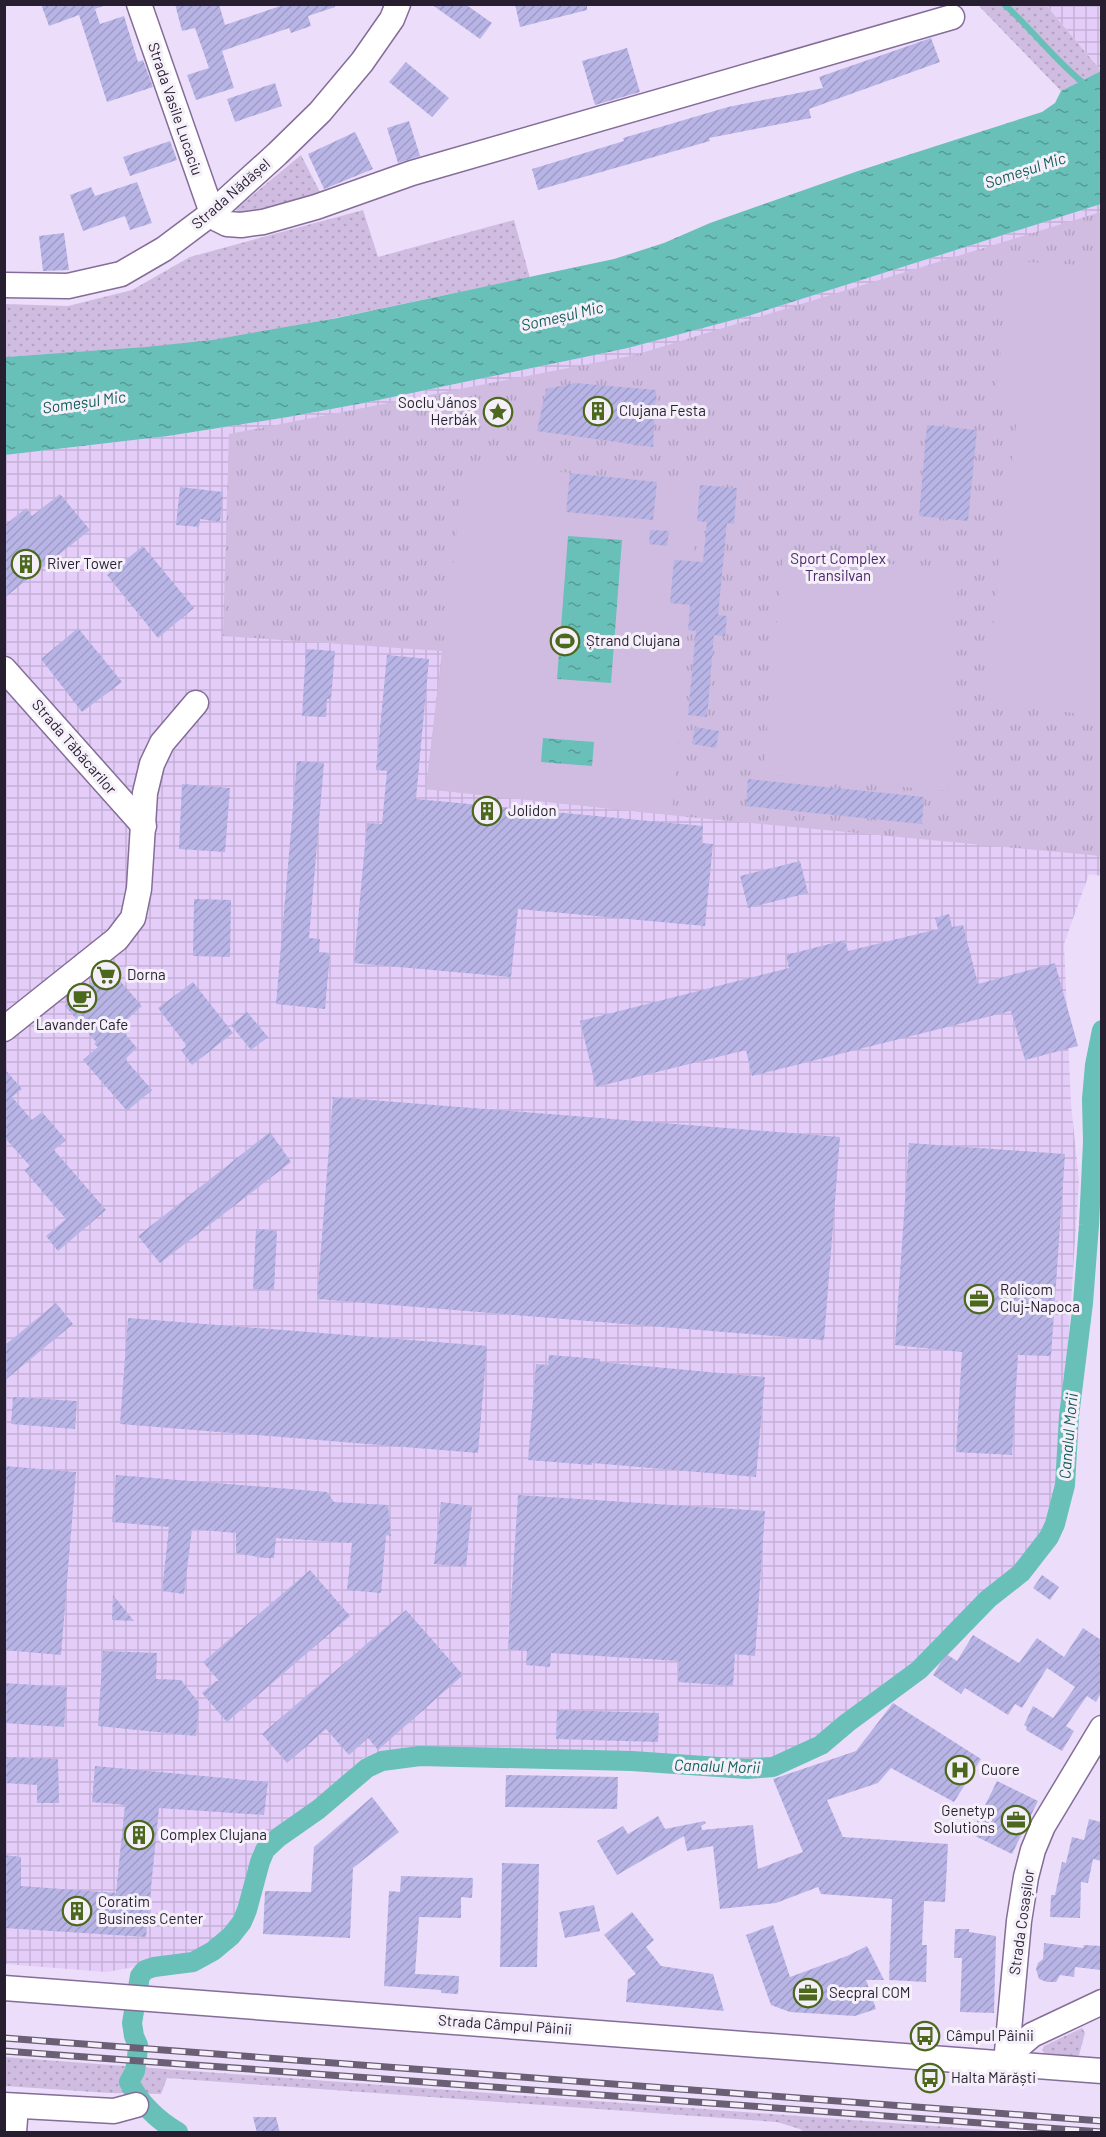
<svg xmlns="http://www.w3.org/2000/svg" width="1106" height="2137" font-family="Barlow,sans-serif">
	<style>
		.industrial { fill: url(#industrial-grid) }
		.grass { fill: url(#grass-dots) }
		.park { fill: url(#park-tufts) }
		.pitch { fill: #cfbce0 }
		.water { fill: url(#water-ripples) }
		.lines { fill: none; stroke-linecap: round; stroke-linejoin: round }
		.stream { stroke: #68c0b8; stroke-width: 6 }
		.canal { stroke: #68c0b8; stroke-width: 20 }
		.building { fill: url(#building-hatch) }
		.minor-casing { stroke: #846d98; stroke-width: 27 }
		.minor { stroke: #fff; stroke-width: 24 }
		.rail-casing { stroke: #6a5f74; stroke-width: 7 }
		.rail { stroke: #f4eff9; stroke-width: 4.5; stroke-dasharray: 14; stroke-linecap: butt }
		.labels { text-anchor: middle; stroke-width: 6; stroke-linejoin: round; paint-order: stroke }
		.street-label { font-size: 15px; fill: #271e2f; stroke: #f4eff9 }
		.poi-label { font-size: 15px; fill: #271e2f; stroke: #f4eff9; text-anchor: start }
		.park-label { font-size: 15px; fill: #4d2669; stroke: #f4eff9 }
		.water-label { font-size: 16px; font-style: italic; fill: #145e5a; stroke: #f4eff9 }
	</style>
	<defs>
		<pattern id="industrial-grid" width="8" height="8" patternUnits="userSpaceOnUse" patternTransform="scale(1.5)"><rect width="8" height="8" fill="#e4cdf9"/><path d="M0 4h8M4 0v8" fill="none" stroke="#c4b0d6"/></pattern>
		<pattern id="grass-dots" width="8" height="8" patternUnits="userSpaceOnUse" patternTransform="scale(1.5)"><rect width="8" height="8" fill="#cfbce0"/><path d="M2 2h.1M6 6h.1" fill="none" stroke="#b2a1c0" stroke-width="1.8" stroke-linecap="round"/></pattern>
		<pattern id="park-tufts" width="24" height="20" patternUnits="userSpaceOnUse" patternTransform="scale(1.5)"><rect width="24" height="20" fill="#cfbce0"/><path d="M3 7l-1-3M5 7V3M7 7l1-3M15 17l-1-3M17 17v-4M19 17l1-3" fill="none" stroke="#b2a1c0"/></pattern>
		<pattern id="water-ripples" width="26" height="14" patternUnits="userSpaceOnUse" patternTransform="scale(1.5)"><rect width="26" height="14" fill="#68c0b8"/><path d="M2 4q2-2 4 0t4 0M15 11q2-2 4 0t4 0" fill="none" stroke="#569b96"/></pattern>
		<pattern id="building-hatch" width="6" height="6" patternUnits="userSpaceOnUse" patternTransform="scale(1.5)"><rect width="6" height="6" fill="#b8b5e6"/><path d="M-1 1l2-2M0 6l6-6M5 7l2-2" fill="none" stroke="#9e9bc6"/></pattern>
	</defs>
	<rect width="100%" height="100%" fill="#ecddfa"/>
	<g class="industrial">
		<path d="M 1046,5 L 1101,5 L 1101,71 Z"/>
		<path d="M 1101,204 L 1102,876 L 1089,874 L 1064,944 L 1071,1104 L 1079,1181 L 1059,1483 L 1050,1523 L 1018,1569 L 984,1597 L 915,1667 L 812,1743 L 762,1761 L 580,1752 L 402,1750 L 363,1758 L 307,1809 L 258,1842 L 236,1916 L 219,1938 L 183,1958 L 107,1972 L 5,1964 L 5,455 L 168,436 L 288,417 L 364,403 L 628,348 L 748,316 Z"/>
	</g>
	<g class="grass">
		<path d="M 978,5 L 1046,5 L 1101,71 L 1061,91 Z"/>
		<path d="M 301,155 L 321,194 L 286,207 L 239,215 L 236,209 Z"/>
		<path d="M 363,210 L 378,257 L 514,220 L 530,278 C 424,298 320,324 213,340 C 144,350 74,352 5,357 L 5,304 L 68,306 L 132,290 L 190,257 Z"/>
		<path d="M 1082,2028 L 1085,2033 L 1079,2055 L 1073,2056 L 1044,2053 L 1042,2050 L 1044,2046 Z"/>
		<path d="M 4,2057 L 1014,2132 L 804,2132 L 800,2129 L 777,2122 L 167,2078 L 161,2094 L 110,2093 L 5,2086 Z"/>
	</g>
	<path class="park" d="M 1101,212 L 1101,856 L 698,818 L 426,789 L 442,651 L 223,636 L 229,434 L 635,355 Z"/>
	<g class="pitch">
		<path d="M 1012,261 L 1101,266 L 1101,716 L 984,703 L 1018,408 L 994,405 Z"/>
		<path d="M 465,463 L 700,485 L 672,815 L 426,789 Z"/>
		<path d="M 783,556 L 959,569 L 950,680 L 952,720 L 948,791 L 763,774 Z"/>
	</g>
	<g class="water">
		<path d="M 1101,71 L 1101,204 L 748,316 L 628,348 L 364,403 L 288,417 L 168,436 L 5,455 L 5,357 L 146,347 L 212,340 L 337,318 L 614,259 L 664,243 L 710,223 L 858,171 L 1042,112 L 1055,103 L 1061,91 Z"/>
		<path d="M 568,536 L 622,540 L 611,683 L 557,679 Z"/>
		<path d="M 543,738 L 594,742 L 592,766 L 541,762 Z"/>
	</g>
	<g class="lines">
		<path class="stream" d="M 1004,4 C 1033,30 1056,62 1087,86"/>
		<path class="canal" d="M 178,2132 C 158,2121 139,2102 129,2082 L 135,2071 L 137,2058 L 138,2045 L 134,2036 L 132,2023 L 140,1976 L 145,1970 L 154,1967 L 193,1962 L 213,1951 L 231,1936 L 242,1922 L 247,1910 L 260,1862 L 265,1850 L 279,1837 L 319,1809 L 367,1768 L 382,1761 L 420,1756 L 632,1761 L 747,1769 L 773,1767 L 821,1745 L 847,1723 L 919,1670 L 988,1599 L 1021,1573 L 1049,1537 L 1055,1524 L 1065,1485 L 1069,1416 L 1083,1303 L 1089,1225 L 1093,1142 L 1092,1099 L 1095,1065 L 1102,1030"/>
	</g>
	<g class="building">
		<path d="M 41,4 L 103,4 L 103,6 L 95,9 L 100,24 L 124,16 L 138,62 L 143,60 L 153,87 L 107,102 L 79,15 L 49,26 Z"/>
		<path d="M 175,4 L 219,4 L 225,25 L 286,4 L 335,4 L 335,7 L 308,16 L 311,26 L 291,33 L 289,28 L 222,51 L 234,88 L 196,100 L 187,75 L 209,68 L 195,28 L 182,31 Z"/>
		<path d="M 431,4 L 465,4 L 492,23 L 480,39 Z"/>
		<path d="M 515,4 L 587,4 L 587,10 L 520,27 Z"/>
		<path d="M 931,38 L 940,62 L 809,109 L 811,118 L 709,138 L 710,141 L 538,190 L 532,169 L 624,141 L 623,138 L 728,107 L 823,88 L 819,77 Z"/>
		<path d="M 627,48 L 640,92 L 595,105 L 582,61 Z"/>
		<path d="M 406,62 L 449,98 L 432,117 L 389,82 Z"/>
		<path d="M 275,83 L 282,106 L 235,122 L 227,99 Z"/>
		<path d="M 409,121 L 420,156 L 398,163 L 387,128 Z"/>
		<path d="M 355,132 L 373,169 L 324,189 L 308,154 Z"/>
		<path d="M 170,141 L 177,160 L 130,176 L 123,157 Z"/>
		<path d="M 137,182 L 152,223 L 130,230 L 125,216 L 83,231 L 70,195 L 91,187 L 95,196 Z"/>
		<path d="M 64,233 L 69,270 L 43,271 L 39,236 Z"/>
		<path d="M 575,383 L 656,390 L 653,447 L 537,431 L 546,389 Z"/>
		<path d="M 927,425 L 977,430 L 968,521 L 919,516 Z"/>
		<path d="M 570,473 L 657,482 L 653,520 L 566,512 Z"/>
		<path d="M 700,485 L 737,488 L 734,524 L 727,523 L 718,615 L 727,616 L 725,636 L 714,635 L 707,717 L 688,715 L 696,631 L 688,630 L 690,605 L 670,603 L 674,560 L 703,562 L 707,522 L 697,521 Z"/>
		<path d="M 180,487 L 223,492 L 220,522 L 200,519 L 199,527 L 176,525 Z"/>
		<path d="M 60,494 L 90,530 L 4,598 L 4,526 L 26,508 L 32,516 Z"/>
		<path d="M 650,530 L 669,531 L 667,546 L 649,544 Z"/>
		<path d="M 143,546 L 194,608 L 158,638 L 107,575 Z"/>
		<path d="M 78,628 L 122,682 L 82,712 L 41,659 Z"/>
		<path d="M 306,649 L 335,651 L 331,699 L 327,699 L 326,717 L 302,716 Z"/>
		<path d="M 387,655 L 429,659 L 416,799 L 703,826 L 701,843 L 713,844 L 705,926 L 518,909 L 511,977 L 354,963 L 367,823 L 382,824 L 387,771 L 376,770 Z"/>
		<path d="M 695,727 L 719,731 L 716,748 L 692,744 Z"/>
		<path d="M 297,761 L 324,763 L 309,938 L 320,939 L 319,952 L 330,953 L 325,1009 L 276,1004 Z"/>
		<path d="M 748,779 L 924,797 L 922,824 L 746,806 Z"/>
		<path d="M 182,784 L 230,788 L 225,852 L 179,849 Z"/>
		<path d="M 800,861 L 808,893 L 748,908 L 740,876 Z"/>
		<path d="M 194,899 L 231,900 L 230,957 L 193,956 Z"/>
		<path d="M 949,914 L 952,927 L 963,925 L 978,984 L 1055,963 L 1078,1046 L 1025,1060 L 1011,1011 L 752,1076 L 746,1050 L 596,1087 L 580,1021 L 789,968 L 786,955 L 845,940 L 848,951 L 938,929 L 935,918 Z"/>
		<path d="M 108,967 L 142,1006 L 119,1027 L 137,1048 L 125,1059 L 152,1090 L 127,1111 L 83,1060 L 98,1047 L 94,1044 L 96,1042 L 65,1006 Z"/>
		<path d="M 193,982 L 233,1033 L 192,1065 L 181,1050 L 187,1046 L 158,1008 Z"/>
		<path d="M 247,1012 L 268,1037 L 251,1050 L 231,1025 Z"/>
		<path d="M 4,1068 L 22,1089 L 12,1097 L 32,1120 L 42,1112 L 66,1140 L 54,1150 L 106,1210 L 58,1251 L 46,1236 L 66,1219 L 24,1170 L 30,1166 L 4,1137 Z"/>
		<path d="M 333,1097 L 840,1137 L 824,1340 L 317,1299 Z"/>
		<path d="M 270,1132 L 291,1162 L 160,1263 L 138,1236 Z"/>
		<path d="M 909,1143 L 1065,1154 L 1051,1356 L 1018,1355 L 1012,1455 L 956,1452 L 962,1352 L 895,1345 Z"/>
		<path d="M 256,1229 L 277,1231 L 274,1290 L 253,1289 Z"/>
		<path d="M 56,1303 L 73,1324 L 4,1381 L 4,1346 Z"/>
		<path d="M 128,1318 L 487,1346 L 478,1453 L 120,1424 Z"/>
		<path d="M 549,1355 L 600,1359 L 600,1362 L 765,1377 L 756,1477 L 592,1463 L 592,1465 L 528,1460 L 536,1364 L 548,1365 Z"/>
		<path d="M 13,1397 L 77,1401 L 75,1429 L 11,1424 Z"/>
		<path d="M 4,1466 L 76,1472 L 61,1655 L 4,1650 Z"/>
		<path d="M 116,1475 L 327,1492 L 334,1502 L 388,1505 L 391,1536 L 386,1535 L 381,1593 L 347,1590 L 352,1543 L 276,1538 L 274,1558 L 264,1558 L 236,1553 L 236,1533 L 192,1529 L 184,1594 L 162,1591 L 169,1527 L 112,1522 Z"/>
		<path d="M 518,1495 L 765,1511 L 755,1656 L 735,1654 L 733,1686 L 678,1682 L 679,1661 L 551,1653 L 550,1667 L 526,1665 L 527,1651 L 508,1649 Z"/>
		<path d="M 441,1502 L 472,1506 L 466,1567 L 434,1564 Z"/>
		<path d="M 310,1570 L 350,1616 L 227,1722 L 202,1693 L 216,1681 L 219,1681 L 203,1662 Z"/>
		<path d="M 1042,1575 L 1059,1587 L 1050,1600 L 1033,1588 Z"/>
		<path d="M 113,1595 L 134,1621 L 112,1620 Z"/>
		<path d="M 406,1610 L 463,1675 L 378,1750 L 368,1738 L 349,1755 L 326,1729 L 287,1763 L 262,1734 Z"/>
		<path d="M 1083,1628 L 1101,1640 L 1101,1693 L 1096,1702 L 1087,1696 L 1066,1726 L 1074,1731 L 1062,1751 L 1026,1730 L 1027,1727 L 1024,1725 L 1033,1706 L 1053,1718 L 1075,1687 L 1047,1668 L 1022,1708 L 1015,1704 L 1008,1715 L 965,1688 L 961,1694 L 933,1675 L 946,1654 L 957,1661 L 973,1635 L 1019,1663 L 1037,1638 L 1064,1657 Z"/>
		<path d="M 103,1651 L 157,1653 L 156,1679 L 181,1680 L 199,1703 L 196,1736 L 98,1726 Z"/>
		<path d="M 4,1683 L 67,1687 L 64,1727 L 4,1723 Z"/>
		<path d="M 893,1703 L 981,1759 L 954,1802 L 891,1768 L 878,1783 L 827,1800 L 843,1837 L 948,1844 L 945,1902 L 924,1901 L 922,1945 L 927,1945 L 926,1982 L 889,1980 L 892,1899 L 821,1894 L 818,1887 L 776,1903 L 720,1909 L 713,1846 L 687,1851 L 684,1836 L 617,1875 L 597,1841 L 623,1826 L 628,1834 L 658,1816 L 665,1829 L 705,1821 L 706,1823 L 701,1826 L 702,1830 L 753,1825 L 758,1869 L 803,1852 L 773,1779 L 856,1751 Z"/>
		<path d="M 557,1710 L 659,1713 L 658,1742 L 556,1739 Z"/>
		<path d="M 4,1757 L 58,1759 L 59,1803 L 37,1803 L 37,1785 L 4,1783 Z"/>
		<path d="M 95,1766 L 268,1782 L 264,1815 L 159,1808 L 146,1937 L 4,1928 L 4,1855 L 21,1857 L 21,1886 L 116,1893 L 125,1805 L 92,1802 Z"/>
		<path d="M 506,1775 L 618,1777 L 617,1809 L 505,1807 Z"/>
		<path d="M 997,1781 L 1038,1801 L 1012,1854 L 971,1834 Z"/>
		<path d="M 372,1797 L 399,1832 L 353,1868 L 350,1938 L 263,1934 L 265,1891 L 311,1892 L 314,1847 Z"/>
		<path d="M 1089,1819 L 1101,1822 L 1101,1861 L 1093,1859 L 1088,1883 L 1081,1882 L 1080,1918 L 1050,1917 L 1051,1895 L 1055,1895 L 1062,1862 L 1066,1863 L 1072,1837 L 1084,1840 Z"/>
		<path d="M 502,1863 L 539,1864 L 537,1967 L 500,1967 Z"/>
		<path d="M 401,1876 L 473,1878 L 472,1898 L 461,1897 L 461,1918 L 419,1917 L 415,1974 L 459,1976 L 458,1994 L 441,1993 L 441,1990 L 384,1986 L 389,1891 L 400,1892 Z"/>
		<path d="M 594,1905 L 600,1931 L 565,1938 L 559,1912 Z"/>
		<path d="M 632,1912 L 654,1940 L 646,1947 L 661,1966 L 713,1974 L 724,2011 L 626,2002 L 628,1979 L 636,1974 L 604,1935 Z"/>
		<path d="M 773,1925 L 790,1977 L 847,1956 L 867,1946 L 884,1980 L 866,1980 L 876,2009 L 855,2016 L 790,2012 L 771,2005 L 746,1935 Z"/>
		<path d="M 955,1929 L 969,1929 L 969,1932 L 996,1936 L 994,2013 L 960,2012 L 962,1958 L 954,1958 Z"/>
		<path d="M 1044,1943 L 1083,1948 L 1084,1945 L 1101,1946 L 1101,1970 L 1075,1967 L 1074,1977 L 1060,1975 L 1056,1982 L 1047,1982 L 1039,1979 L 1036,1969 L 1038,1963 L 1043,1959 Z"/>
		<path d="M 253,2117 L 276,2117 L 280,2133 L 257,2133 Z"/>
	</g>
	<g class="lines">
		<g class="minor-casing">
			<g id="minor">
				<path d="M 139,4 L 212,213 L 217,219 L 227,224 L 241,225 L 263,222 L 316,207 L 412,173 L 952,17"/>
				<path d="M 4,285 L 68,286 L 121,274 L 164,249 L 212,213 L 277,154 L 320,112 L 362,62 L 392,19 L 398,4"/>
				<path d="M 4,669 L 144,826"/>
				<path d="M 4,1029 L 117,939 L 133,918 L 139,889 L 145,793 L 152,764 L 162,743 L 196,703"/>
				<path d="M 4,1988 L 1102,2071"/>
				<path d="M 1006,2063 L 1019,1921 L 1026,1877 L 1033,1850 L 1043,1826 L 1102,1728"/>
				<path d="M 1006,2063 L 1018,2047 L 1032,2035 L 1102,2002"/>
				<path d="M 4,2105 L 114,2111 L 136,2105"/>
				<path d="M 14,2132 L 16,2106"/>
			</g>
		</g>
		<use href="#minor" class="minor"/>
		<g class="rail-casing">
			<g id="rail">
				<path d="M 4,2038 L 1102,2121"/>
				<path d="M 4,2051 L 1102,2132"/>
			</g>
		</g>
		<use href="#rail" class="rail"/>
	</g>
	<defs>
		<g id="building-ring" transform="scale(1.5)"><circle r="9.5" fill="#f4eff9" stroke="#4b681c" stroke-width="1.5"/><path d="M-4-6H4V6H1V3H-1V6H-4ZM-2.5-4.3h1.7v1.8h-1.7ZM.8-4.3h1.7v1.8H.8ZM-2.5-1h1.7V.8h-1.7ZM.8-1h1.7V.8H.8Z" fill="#4b681c"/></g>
		<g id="sight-ring" transform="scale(1.5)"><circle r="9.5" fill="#f4eff9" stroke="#4b681c" stroke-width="1.5"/><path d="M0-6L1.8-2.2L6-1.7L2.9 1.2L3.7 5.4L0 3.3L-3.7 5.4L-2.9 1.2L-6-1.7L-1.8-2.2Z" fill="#4b681c"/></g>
		<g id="stadium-ring" transform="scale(1.5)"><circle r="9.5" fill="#f4eff9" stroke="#4b681c" stroke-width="1.5"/><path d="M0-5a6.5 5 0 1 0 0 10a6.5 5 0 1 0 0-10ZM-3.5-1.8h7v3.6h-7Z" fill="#4b681c"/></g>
		<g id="supermarket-ring" transform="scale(1.5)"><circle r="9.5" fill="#f4eff9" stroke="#4b681c" stroke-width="1.5"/><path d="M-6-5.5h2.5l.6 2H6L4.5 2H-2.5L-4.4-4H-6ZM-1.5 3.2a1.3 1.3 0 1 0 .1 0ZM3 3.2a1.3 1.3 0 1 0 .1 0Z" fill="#4b681c"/></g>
		<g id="cafe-ring" transform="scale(1.5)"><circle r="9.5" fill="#f4eff9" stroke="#4b681c" stroke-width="1.5"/><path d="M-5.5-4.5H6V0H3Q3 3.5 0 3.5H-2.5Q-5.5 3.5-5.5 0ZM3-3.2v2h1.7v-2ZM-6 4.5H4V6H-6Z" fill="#4b681c"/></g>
		<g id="office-ring" transform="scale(1.5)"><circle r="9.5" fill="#f4eff9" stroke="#4b681c" stroke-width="1.5"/><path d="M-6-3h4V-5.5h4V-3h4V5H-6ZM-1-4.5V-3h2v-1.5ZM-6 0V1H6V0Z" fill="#4b681c"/></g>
		<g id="hospital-ring" transform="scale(1.5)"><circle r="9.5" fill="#f4eff9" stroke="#4b681c" stroke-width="1.5"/><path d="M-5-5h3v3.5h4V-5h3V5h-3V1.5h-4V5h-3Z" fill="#4b681c"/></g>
		<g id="bus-ring" transform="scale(1.5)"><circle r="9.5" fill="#f4eff9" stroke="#4b681c" stroke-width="1.5"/><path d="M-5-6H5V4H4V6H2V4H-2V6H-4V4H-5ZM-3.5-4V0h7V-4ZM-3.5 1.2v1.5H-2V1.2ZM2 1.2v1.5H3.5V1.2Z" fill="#4b681c"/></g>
	</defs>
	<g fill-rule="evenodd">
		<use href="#building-ring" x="598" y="411"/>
		<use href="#sight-ring" x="498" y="412"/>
		<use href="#building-ring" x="26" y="564"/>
		<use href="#stadium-ring" x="565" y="641"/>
		<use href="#building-ring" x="487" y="811"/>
		<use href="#supermarket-ring" x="106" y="975"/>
		<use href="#cafe-ring" x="82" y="998"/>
		<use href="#office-ring" x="979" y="1299"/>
		<use href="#hospital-ring" x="960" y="1770"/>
		<use href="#office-ring" x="1016" y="1820"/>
		<use href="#building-ring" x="139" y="1835"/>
		<use href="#building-ring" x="77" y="1911"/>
		<use href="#office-ring" x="808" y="1993"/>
		<use href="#bus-ring" x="925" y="2036"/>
		<use href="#bus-ring" x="930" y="2078"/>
	</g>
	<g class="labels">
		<g class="street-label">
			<text transform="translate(175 109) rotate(71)" y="5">Strada Vasile Lucaciu</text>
			<text transform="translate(231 194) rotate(-41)" y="5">Strada Nădășel</text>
			<text transform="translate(74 747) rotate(49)" y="5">Strada Tăbăcarilor</text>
			<text transform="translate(1022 1922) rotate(-82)" y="5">Strada Cosașilor</text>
			<text transform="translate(505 2025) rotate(4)" y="5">Strada Câmpul Pâinii</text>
		</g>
		<g class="poi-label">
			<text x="477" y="408" text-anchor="end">Soclu János<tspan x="477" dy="17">Herbák</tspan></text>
			<text x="619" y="416">Clujana Festa</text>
			<text x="47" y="569">River Tower</text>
			<text x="586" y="646">Ștrand Clujana</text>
			<text x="508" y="816">Jolidon</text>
			<text x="127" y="980">Dorna</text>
			<text x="82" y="1030" text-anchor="middle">Lavander Cafe</text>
			<text x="1000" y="1295">Rolicom<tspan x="1000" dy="17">Cluj-Napoca</tspan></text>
			<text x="981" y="1775">Cuore</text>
			<text x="995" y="1816" text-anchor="end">Genetyp<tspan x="995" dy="17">Solutions</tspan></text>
			<text x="160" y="1840">Complex Clujana</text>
			<text x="98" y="1907">Coratim<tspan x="98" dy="17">Business Center</tspan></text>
			<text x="829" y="1998">Secpral COM</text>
			<text x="946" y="2041">Câmpul Pâinii</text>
			<text x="951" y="2083">Halta Mărăști</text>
		</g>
		<g class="park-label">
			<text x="838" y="564">Sport Complex<tspan x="838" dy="17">Transilvan</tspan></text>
		</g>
		<g class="water-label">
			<text transform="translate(1025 170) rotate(-18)" y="6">Someșul Mic</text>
			<text transform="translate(562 316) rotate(-13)" y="6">Someșul Mic</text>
			<text transform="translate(84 402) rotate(-8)" y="6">Someșul Mic</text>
			<text transform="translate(1068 1436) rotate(-85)" y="6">Canalul Morii</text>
			<text transform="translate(717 1766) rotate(2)" y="6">Canalul Morii</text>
		</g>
	</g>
	<rect width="1106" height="2137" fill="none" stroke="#271e2f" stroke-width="12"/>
</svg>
